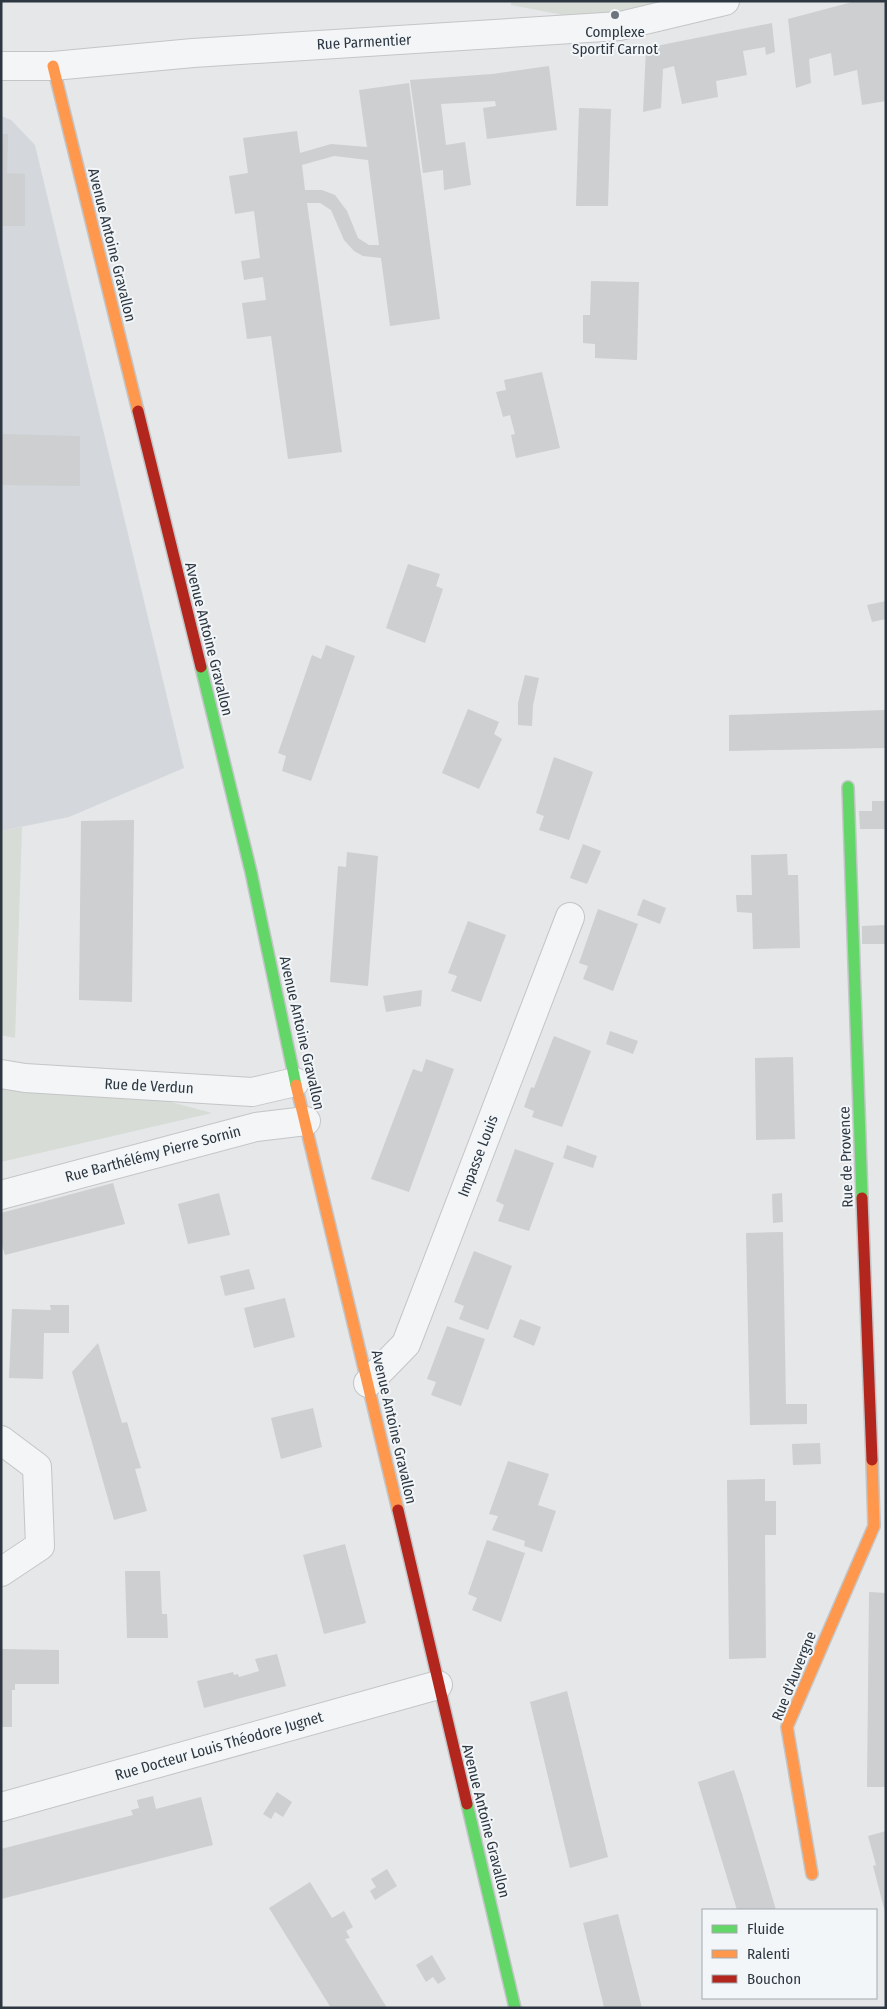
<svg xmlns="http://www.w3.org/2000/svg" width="887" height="2009" font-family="'Fira Sans Condensed',sans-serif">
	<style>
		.built { fill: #d4d7dc }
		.green { fill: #d7dcd6 }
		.building { fill: #cdcfd1; fill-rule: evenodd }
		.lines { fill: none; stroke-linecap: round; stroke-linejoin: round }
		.street-casing { stroke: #c3c5c7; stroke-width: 30 }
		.fast-casing { stroke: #c3c5c7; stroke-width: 14 }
		.slow-casing { stroke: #c3c5c7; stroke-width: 14 }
		.jam-casing { stroke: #c3c5c7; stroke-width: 14 }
		.street { stroke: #f4f5f6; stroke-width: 28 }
		.fast { stroke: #63d668; stroke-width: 11 }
		.slow { stroke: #ff974d; stroke-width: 11 }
		.jam { stroke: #b3261e; stroke-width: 11 }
		.poi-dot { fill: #6d757c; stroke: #f3f6f8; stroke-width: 2 }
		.labels { text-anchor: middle; stroke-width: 4; stroke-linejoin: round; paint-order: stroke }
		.poi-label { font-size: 15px; fill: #2d3741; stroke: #f3f6f8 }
		.street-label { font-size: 15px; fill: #2d3741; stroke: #f3f6f8 }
	</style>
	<rect width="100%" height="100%" fill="#e5e7e9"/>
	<path class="built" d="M 1,116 L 11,120 L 35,145 L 184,768 L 69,817 L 1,831 Z"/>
	<g class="green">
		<path d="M 511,1 L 725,1 L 620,26 L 511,5 Z"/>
		<path d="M 22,827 L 15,1038 L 1,1035 L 1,831 Z"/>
		<path d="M 1,1082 L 163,1100 L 212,1113 L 1,1162 Z"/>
	</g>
	<g class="building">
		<path d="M 856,1 L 886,1 L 886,101 L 862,105 L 857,70 L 834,76 L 831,53 L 809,59 L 811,83 L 796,88 L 788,19 Z"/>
		<path d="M 772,23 L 775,52 L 766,55 L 765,47 L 743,51 L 747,75 L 716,81 L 718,97 L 682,104 L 674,66 L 663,69 L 661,108 L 643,112 L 646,48 Z"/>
		<path d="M 549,66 L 557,130 L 487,139 L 483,108 L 496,106 L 495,101 L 441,104 L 446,145 L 465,142 L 471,185 L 444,190 L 443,170 L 423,173 L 410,80 L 492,74 Z"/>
		<path d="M 409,83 L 440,319 L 390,326 L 381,258 L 363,256 L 354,251 L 344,240 L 331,210 L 320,203 L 307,203 L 342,452 L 288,459 L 271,336 L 247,339 L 242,303 L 266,300 L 263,277 L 244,280 L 241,261 L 260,258 L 254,211 L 235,214 L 229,176 L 248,173 L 243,138 L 297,131 L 300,153 L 331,144 L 367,147 L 359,90 ZM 334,156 L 368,160 L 379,245 L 369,245 L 358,238 L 347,211 L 335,195 L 322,190 L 305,190 L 302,165 Z"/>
		<path d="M 579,108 L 611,109 L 608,206 L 576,206 Z"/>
		<path d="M 1,134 L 8,134 L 7,173 L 25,174 L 25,226 L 1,226 Z"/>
		<path d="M 591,281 L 639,282 L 637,360 L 595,358 L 595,344 L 583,343 L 583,315 L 590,315 Z"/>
		<path d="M 542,372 L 560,448 L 516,458 L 511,435 L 515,434 L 510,415 L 503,417 L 496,392 L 506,390 L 504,380 Z"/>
		<path d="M 1,434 L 80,436 L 80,486 L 1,485 Z"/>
		<path d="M 408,564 L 440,574 L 436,586 L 443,589 L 425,643 L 386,628 Z"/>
		<path d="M 886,601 L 886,619 L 872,622 L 867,605 Z"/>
		<path d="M 326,645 L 355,656 L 311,781 L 282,771 L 286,756 L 278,753 L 312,655 L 321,659 Z"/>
		<path d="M 525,675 L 539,678 L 533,705 L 532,726 L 518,725 L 518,703 Z"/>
		<path d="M 468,709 L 499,722 L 494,734 L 502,739 L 479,789 L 442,773 Z"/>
		<path d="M 886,710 L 886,748 L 729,751 L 729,715 Z"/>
		<path d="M 554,757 L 593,772 L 569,840 L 539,830 L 544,816 L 536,813 Z"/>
		<path d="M 872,801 L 886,801 L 886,829 L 860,829 L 859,811 L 872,811 Z"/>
		<path d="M 134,820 L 132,1002 L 79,1000 L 81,821 Z"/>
		<path d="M 583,844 L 601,851 L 587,884 L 570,878 Z"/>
		<path d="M 347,852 L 378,856 L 368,986 L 330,982 L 338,866 L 346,867 Z"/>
		<path d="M 787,854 L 788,875 L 798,875 L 800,948 L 753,949 L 752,913 L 737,912 L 736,895 L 752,895 L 751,855 Z"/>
		<path d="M 643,899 L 666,908 L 660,924 L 637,915 Z"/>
		<path d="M 598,909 L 638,924 L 613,991 L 583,979 L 588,966 L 579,963 Z"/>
		<path d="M 468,921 L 506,935 L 481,1002 L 451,991 L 457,976 L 448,973 Z"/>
		<path d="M 886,925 L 886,944 L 862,944 L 862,926 Z"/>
		<path d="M 422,990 L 421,1006 L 386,1012 L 383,996 Z"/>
		<path d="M 610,1031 L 638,1041 L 633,1054 L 606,1044 Z"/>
		<path d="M 554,1036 L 591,1051 L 562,1127 L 532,1117 L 534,1111 L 524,1107 L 531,1087 L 534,1088 Z"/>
		<path d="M 793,1057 L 795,1139 L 756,1140 L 755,1058 Z"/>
		<path d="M 426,1059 L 454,1069 L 409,1192 L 371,1179 L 413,1069 L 422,1072 Z"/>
		<path d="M 567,1145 L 597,1156 L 593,1168 L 563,1158 Z"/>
		<path d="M 515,1149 L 554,1163 L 529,1231 L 498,1221 L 504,1205 L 496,1201 Z"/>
		<path d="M 113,1183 L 125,1224 L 5,1255 L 1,1242 L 1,1213 Z"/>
		<path d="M 219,1193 L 230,1235 L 188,1244 L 178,1204 Z"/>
		<path d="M 782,1193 L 783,1222 L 773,1223 L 772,1194 Z"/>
		<path d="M 783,1232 L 786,1404 L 807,1404 L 807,1424 L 750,1425 L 746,1233 Z"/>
		<path d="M 474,1251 L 512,1266 L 488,1330 L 459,1319 L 464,1306 L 454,1302 Z"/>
		<path d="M 249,1269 L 255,1289 L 225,1296 L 220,1276 Z"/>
		<path d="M 285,1298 L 295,1337 L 254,1348 L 244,1308 Z"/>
		<path d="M 50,1305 L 69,1305 L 69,1333 L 44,1333 L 43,1379 L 9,1378 L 12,1309 L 51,1310 Z"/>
		<path d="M 520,1319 L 541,1327 L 534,1346 L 513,1337 Z"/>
		<path d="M 447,1326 L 485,1339 L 461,1406 L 431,1395 L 436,1382 L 427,1379 Z"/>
		<path d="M 98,1343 L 122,1423 L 127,1422 L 134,1446 L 141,1468 L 135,1469 L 147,1511 L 114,1520 L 72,1372 Z"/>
		<path d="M 313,1408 L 322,1447 L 281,1459 L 271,1418 Z"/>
		<path d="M 820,1443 L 821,1464 L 793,1465 L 792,1444 Z"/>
		<path d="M 508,1461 L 549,1474 L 538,1505 L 556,1511 L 542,1552 L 524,1546 L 525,1541 L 492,1530 L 498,1516 L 489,1514 Z"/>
		<path d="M 765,1479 L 765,1501 L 776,1501 L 776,1535 L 765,1535 L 766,1658 L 729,1659 L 727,1480 Z"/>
		<path d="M 487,1540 L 525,1553 L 501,1622 L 472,1610 L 477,1598 L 468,1594 Z"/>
		<path d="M 345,1544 L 366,1623 L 324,1634 L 303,1555 Z"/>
		<path d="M 125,1571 L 160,1571 L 162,1614 L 167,1614 L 168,1638 L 127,1638 Z"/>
		<path d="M 869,1592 L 886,1593 L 886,1787 L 867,1787 Z"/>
		<path d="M 1,1649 L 59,1650 L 59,1684 L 15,1684 L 15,1690 L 12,1690 L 12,1727 L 1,1727 Z"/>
		<path d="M 277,1654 L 286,1686 L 204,1708 L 197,1681 L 233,1672 L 234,1675 L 238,1674 L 239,1677 L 259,1671 L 255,1659 Z"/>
		<path d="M 567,1691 L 608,1857 L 570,1868 L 530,1702 Z"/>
		<path d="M 734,1770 L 742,1794 L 776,1910 L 737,1910 L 722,1861 L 698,1782 Z"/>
		<path d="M 277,1792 L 292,1802 L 283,1817 L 275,1812 L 271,1819 L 263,1814 Z"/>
		<path d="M 153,1796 L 156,1809 L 201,1797 L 213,1845 L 1,1899 L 1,1849 L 133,1815 L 131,1810 L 139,1808 L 137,1800 Z"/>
		<path d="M 886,1831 L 886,1912 L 885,1912 L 873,1866 L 876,1865 L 868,1836 Z"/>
		<path d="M 387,1869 L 397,1886 L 375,1900 L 370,1891 L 376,1887 L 371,1879 Z"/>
		<path d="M 310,1882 L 332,1918 L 344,1911 L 353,1927 L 346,1931 L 350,1938 L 345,1939 L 387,2008 L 331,2008 L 269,1908 Z"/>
		<path d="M 618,1914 L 642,2008 L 604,2008 L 603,2003 L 583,1923 Z"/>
		<path d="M 432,1955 L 446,1979 L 438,1984 L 433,1977 L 426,1982 L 416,1965 Z"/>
	</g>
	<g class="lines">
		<g class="street-casing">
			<g id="street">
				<path d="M 1,66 L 53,66 L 193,53 L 620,26 L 725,1"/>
				<path d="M 1,1074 L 25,1078 L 252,1092 L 295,1082"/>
				<path d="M 1,1195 L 256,1127 L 306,1121"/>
				<path d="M 368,1383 L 406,1344 L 570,917"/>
				<path d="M 1,1440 L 37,1467 L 40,1546 L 1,1572"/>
				<path d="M 1,1807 L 438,1685"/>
			</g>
		</g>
		<g class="fast-casing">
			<g id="fast">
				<path d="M 201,667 L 251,872 L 296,1085"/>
				<path d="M 848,787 L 862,1198"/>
				<path d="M 467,1804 L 515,2008"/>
			</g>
		</g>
		<g class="slow-casing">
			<g id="slow">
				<path d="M 53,66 L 138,411"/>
				<path d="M 296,1085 L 398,1510"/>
				<path d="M 812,1874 L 787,1727 L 874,1526 L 872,1460"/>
			</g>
		</g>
		<g class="jam-casing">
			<g id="jam">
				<path d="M 138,411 L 201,667"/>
				<path d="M 862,1198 L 872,1460"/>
				<path d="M 398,1510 L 467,1804"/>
			</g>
		</g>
		<use href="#street" class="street"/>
		<use href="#fast" class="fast"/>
		<use href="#slow" class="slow"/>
		<use href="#jam" class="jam"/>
	</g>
	<circle class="poi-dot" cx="615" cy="15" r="5"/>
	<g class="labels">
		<g class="poi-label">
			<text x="615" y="37">Complexe<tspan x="615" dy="17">Sportif Carnot</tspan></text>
		</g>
		<g class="street-label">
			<text transform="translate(364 42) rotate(-3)" y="5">Rue Parmentier</text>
			<text transform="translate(112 245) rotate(76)" y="5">Avenue Antoine Gravallon</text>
			<text transform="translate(209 639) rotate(76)" y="5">Avenue Antoine Gravallon</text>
			<text transform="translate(302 1033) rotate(77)" y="5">Avenue Antoine Gravallon</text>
			<text transform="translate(149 1086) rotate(3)" y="5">Rue de Verdun</text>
			<text transform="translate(153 1154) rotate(-15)" y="5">Rue Barthélémy Pierre Sornin</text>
			<text transform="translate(478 1156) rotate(-69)" y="5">Impasse Louis</text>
			<text transform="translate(846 1157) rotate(-92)" y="5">Rue de Provence</text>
			<text transform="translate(394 1427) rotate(77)" y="5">Avenue Antoine Gravallon</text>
			<text transform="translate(794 1676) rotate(-68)" y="5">Rue d'Auvergne</text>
			<text transform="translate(219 1746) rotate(-16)" y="5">Rue Docteur Louis Théodore Jugnet</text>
			<text transform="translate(486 1821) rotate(76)" y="5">Avenue Antoine Gravallon</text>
		</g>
	</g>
	<rect width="887" height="2009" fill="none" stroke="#2d3741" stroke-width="5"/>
	<rect x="702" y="1909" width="175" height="90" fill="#f3f6f8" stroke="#a4aaaf"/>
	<rect x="712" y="1925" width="25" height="8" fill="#63d668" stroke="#a4aaaf"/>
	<text x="747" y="1934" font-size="15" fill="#2d3741">Fluide</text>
	<rect x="712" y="1950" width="25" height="8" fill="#ff974d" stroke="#a4aaaf"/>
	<text x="747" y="1959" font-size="15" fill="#2d3741">Ralenti</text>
	<rect x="712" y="1975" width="25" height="8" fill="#b3261e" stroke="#a4aaaf"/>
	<text x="747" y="1984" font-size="15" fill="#2d3741">Bouchon</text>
</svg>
